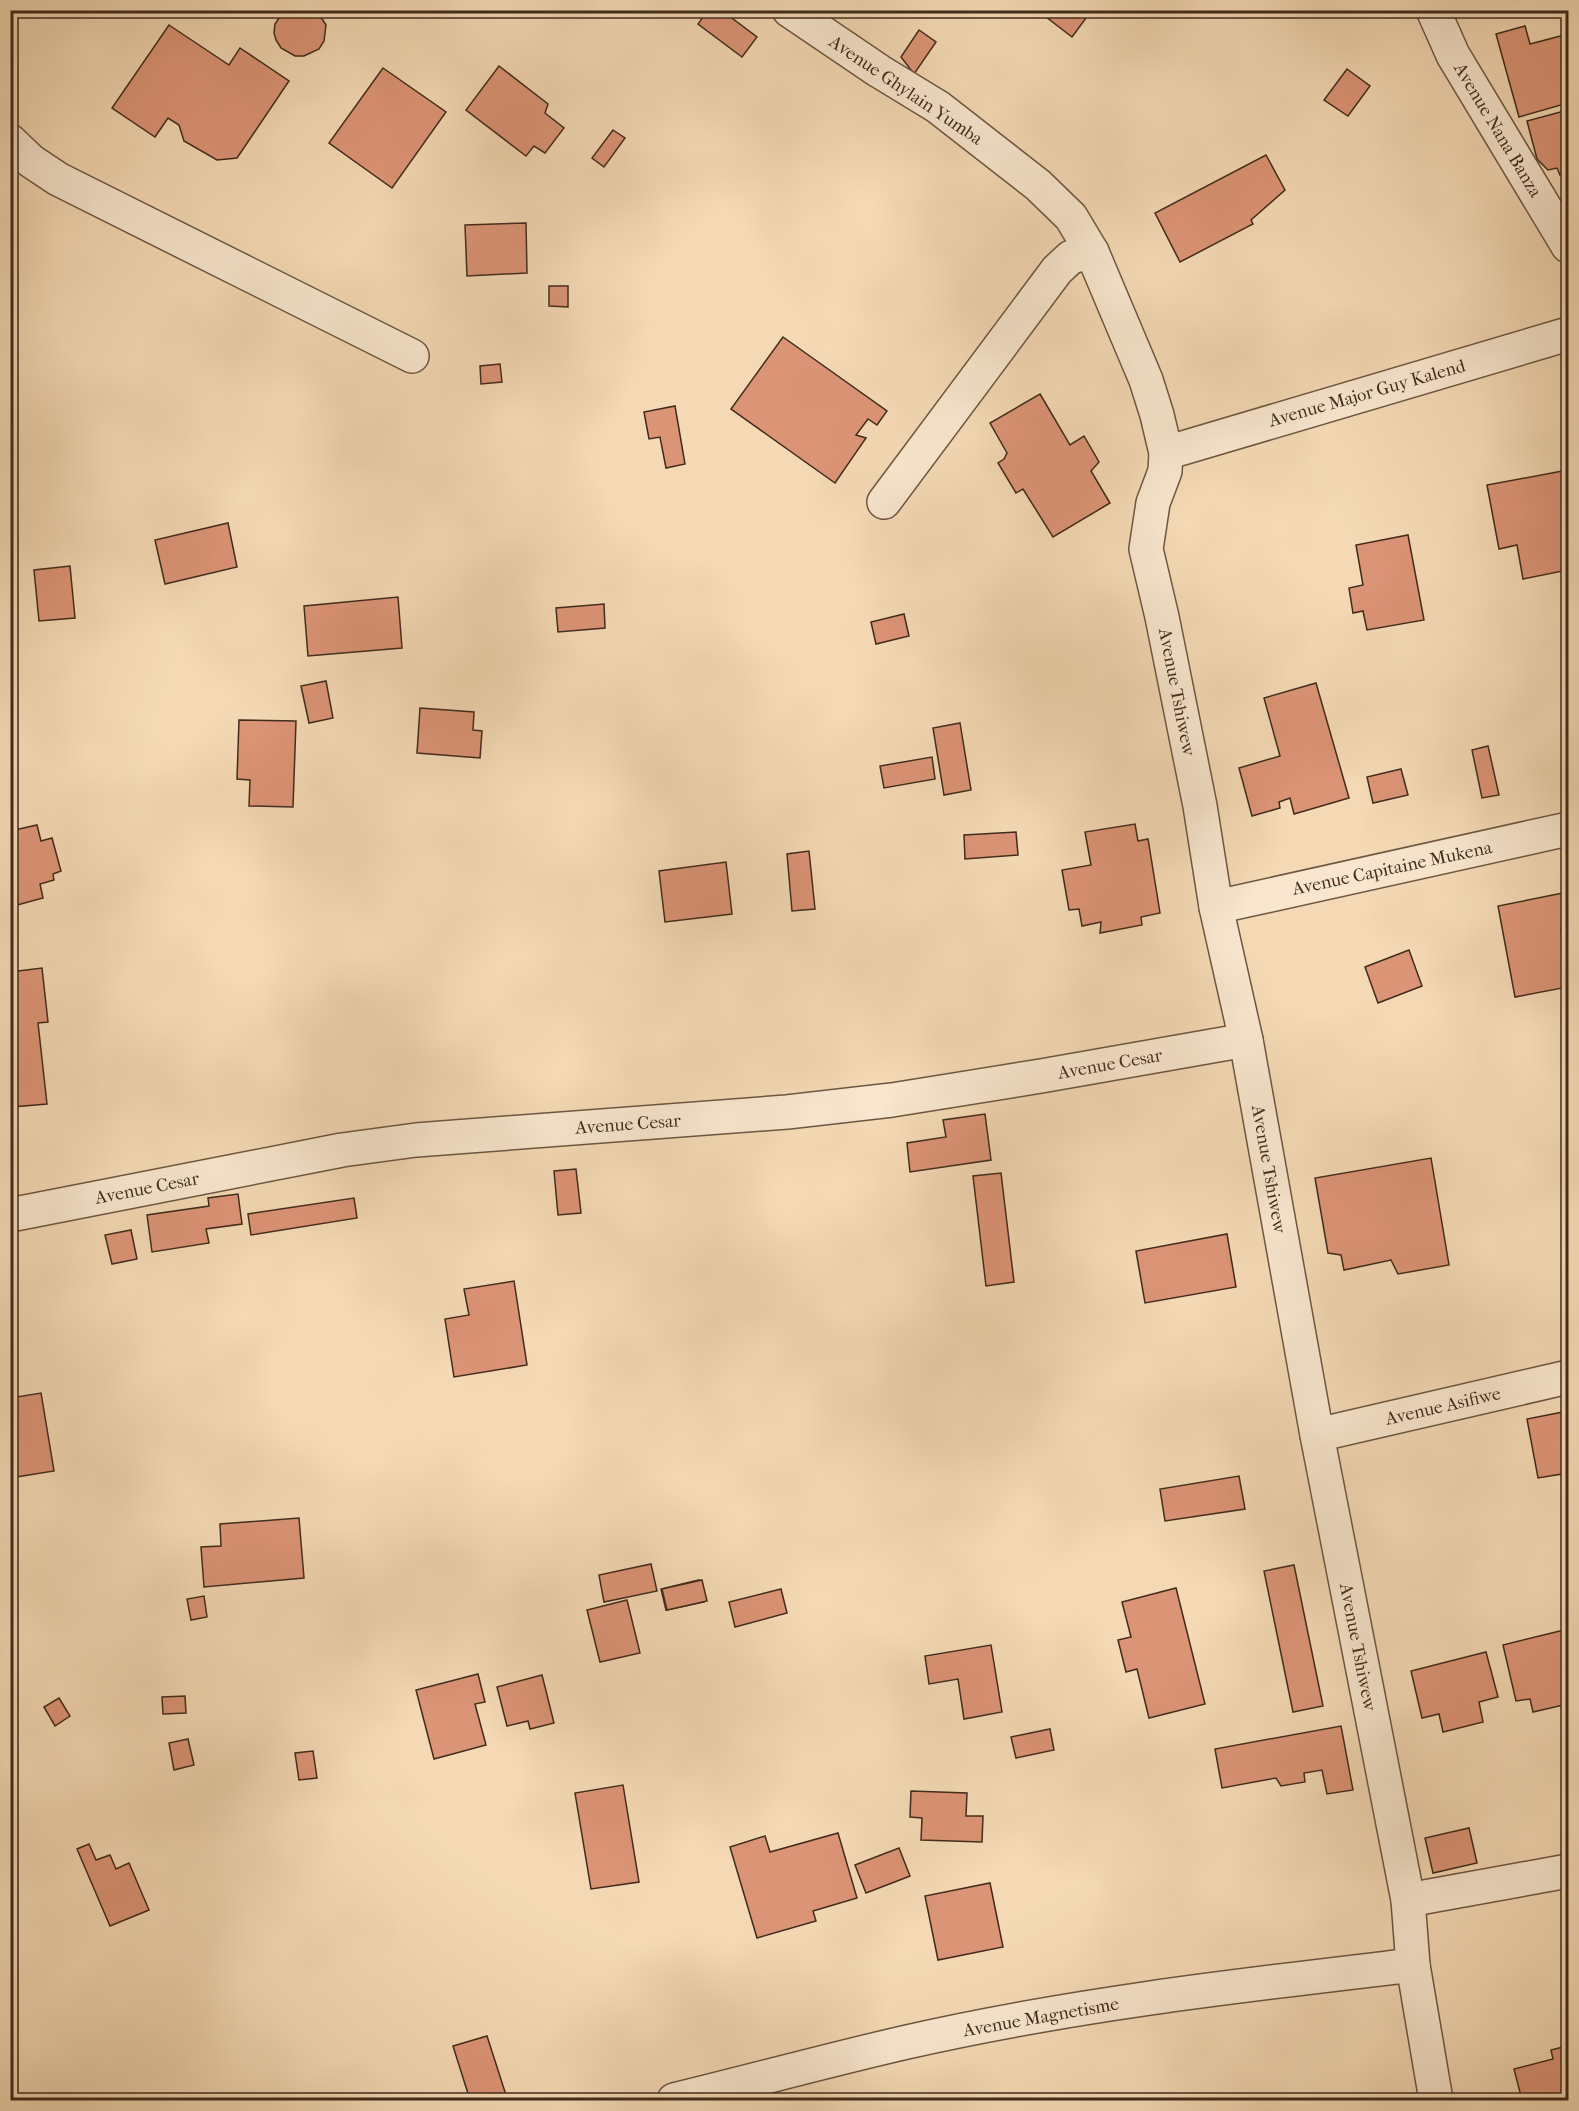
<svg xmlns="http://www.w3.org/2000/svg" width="1579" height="2111" font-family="'IM FELL French Canon',serif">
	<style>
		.building { fill: #dc9476; stroke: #402b1c; stroke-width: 1.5 }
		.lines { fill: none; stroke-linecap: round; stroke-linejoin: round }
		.minor-casing { stroke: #6d5642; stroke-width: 36 }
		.minor { stroke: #f8e6ce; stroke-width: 33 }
		.labels { text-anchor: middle; stroke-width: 6; stroke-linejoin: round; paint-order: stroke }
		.street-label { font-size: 18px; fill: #402b1c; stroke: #f8e6ce }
	</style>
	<rect width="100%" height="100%" fill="#f4d9b4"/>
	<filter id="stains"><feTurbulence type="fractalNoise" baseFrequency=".00333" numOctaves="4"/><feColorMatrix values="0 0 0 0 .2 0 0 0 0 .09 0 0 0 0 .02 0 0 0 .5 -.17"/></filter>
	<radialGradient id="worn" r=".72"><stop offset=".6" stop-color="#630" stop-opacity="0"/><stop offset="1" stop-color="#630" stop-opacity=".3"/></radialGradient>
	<g class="building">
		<path d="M 284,10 L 317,11 L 326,25 L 324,41 L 319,49 L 304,56 L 295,56 L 281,48 L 276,40 L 274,33 L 275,24 Z"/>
		<path d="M 708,10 L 721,10 L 757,37 L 742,57 L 698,24 Z"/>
		<path d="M 1037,10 L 1092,10 L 1072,37 Z"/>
		<path d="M 169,25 L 229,65 L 240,48 L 289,81 L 237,158 L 217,160 L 184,141 L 179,125 L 168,118 L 155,137 L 112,108 Z"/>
		<path d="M 1525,26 L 1530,44 L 1568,34 L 1568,103 L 1519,117 L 1496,34 Z"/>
		<path d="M 919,30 L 936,42 L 914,74 L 901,57 Z"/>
		<path d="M 499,66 L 548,104 L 545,113 L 564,128 L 545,153 L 534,146 L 526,156 L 466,110 Z"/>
		<path d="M 383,68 L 446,112 L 392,188 L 329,143 Z"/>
		<path d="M 1347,69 L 1370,86 L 1348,116 L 1324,100 Z"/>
		<path d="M 1568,110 L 1568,172 L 1560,175 L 1557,168 L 1548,170 L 1537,159 L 1527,121 Z"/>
		<path d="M 613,130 L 625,138 L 604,167 L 592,158 Z"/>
		<path d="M 1266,155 L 1285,190 L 1251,220 L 1253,224 L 1180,262 L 1155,213 Z"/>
		<path d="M 526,223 L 527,273 L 467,276 L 465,225 Z"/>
		<path d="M 549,286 L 568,286 L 568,307 L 549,306 Z"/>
		<path d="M 783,337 L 887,411 L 877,425 L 868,419 L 856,435 L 866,438 L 835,483 L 731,409 Z"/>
		<path d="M 500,364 L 502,382 L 481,384 L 480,366 Z"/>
		<path d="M 1040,394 L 1070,445 L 1084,436 L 1099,462 L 1091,471 L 1110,503 L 1053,537 L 1023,489 L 1016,493 L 998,463 L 1004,459 L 1007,453 L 990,423 Z"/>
		<path d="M 675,406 L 685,464 L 666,468 L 660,437 L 649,439 L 644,412 Z"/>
		<path d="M 1568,470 L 1568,570 L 1523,579 L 1517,545 L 1499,549 L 1487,485 Z"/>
		<path d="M 228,523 L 237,567 L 165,584 L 155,540 Z"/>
		<path d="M 1408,535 L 1424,620 L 1367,630 L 1363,611 L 1353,613 L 1349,588 L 1363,585 L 1356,545 Z"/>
		<path d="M 70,566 L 75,618 L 39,621 L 34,570 Z"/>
		<path d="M 398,597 L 402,648 L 308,656 L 304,606 Z"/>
		<path d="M 604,604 L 605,628 L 558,632 L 556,608 Z"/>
		<path d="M 904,614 L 909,636 L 876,644 L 871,622 Z"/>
		<path d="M 326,681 L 333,718 L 309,723 L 301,686 Z"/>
		<path d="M 1316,683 L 1349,798 L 1294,814 L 1290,798 L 1279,802 L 1280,808 L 1252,816 L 1239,768 L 1280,756 L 1264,698 Z"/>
		<path d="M 420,708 L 474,712 L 473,730 L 482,731 L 480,758 L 417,753 Z"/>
		<path d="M 239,720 L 296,721 L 293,807 L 249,806 L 250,780 L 237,779 Z"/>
		<path d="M 960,723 L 971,790 L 944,795 L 933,728 Z"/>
		<path d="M 1488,746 L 1499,795 L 1482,798 L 1472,750 Z"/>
		<path d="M 932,757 L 935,779 L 884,788 L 880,766 Z"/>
		<path d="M 1401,769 L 1408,795 L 1373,803 L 1367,777 Z"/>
		<path d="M 1135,824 L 1138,841 L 1148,839 L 1160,913 L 1141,917 L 1142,925 L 1100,933 L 1101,922 L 1082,926 L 1079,909 L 1069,910 L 1062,870 L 1091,865 L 1085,832 Z"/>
		<path d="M 37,825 L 41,841 L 52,838 L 61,871 L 53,874 L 54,880 L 40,884 L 43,898 L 10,907 L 10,831 Z"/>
		<path d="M 1016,832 L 1018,855 L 965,859 L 964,835 Z"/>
		<path d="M 809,851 L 815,909 L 792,911 L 787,854 Z"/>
		<path d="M 726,862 L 732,914 L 665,922 L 659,871 Z"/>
		<path d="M 1568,892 L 1568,929 L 1561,930 L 1568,968 L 1568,987 L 1515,997 L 1498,906 Z"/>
		<path d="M 1409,950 L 1422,986 L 1378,1003 L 1365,967 Z"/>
		<path d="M 42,968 L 48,1022 L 38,1023 L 47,1104 L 12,1107 L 14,1121 L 10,1122 L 10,972 Z"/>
		<path d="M 985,1114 L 991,1160 L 910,1172 L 907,1143 L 946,1137 L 943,1120 Z"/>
		<path d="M 1431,1158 L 1449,1265 L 1398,1274 L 1391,1260 L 1344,1270 L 1341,1255 L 1328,1253 L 1315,1178 Z"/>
		<path d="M 576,1169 L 581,1213 L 558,1215 L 554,1171 Z"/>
		<path d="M 1001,1173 L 1014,1282 L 986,1286 L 973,1176 Z"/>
		<path d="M 238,1194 L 242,1224 L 206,1229 L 209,1243 L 152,1252 L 147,1215 L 209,1206 L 208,1198 Z"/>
		<path d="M 354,1198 L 357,1218 L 251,1235 L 248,1214 Z"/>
		<path d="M 131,1230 L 137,1259 L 112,1264 L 105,1235 Z"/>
		<path d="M 1227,1234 L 1236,1287 L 1145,1303 L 1136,1251 Z"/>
		<path d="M 514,1281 L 527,1365 L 454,1377 L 445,1319 L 469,1315 L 464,1289 Z"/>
		<path d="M 14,1382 L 17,1397 L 41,1393 L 54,1471 L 10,1478 L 10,1383 Z"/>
		<path d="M 1568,1411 L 1568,1473 L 1538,1478 L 1527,1419 Z"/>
		<path d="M 1239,1476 L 1245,1509 L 1165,1521 L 1160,1489 Z"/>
		<path d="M 299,1518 L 304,1578 L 204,1587 L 201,1547 L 221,1546 L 220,1524 Z"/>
		<path d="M 651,1564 L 657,1591 L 604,1602 L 599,1575 Z"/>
		<path d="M 1294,1565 L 1323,1706 L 1293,1712 L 1264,1571 Z"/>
		<path d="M 699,1580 L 704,1602 L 666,1610 L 661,1589 Z"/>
		<path d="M 702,1580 L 707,1601 L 667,1610 L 662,1589 Z"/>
		<path d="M 1176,1588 L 1205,1704 L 1149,1718 L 1137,1669 L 1126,1672 L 1118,1640 L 1131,1637 L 1122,1602 Z"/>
		<path d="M 781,1589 L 787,1613 L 735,1627 L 729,1602 Z"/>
		<path d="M 204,1596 L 207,1617 L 191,1620 L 187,1599 Z"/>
		<path d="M 627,1600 L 640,1653 L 600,1662 L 587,1610 Z"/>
		<path d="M 1568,1629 L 1568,1704 L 1533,1712 L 1530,1699 L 1516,1701 L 1503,1645 Z"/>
		<path d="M 991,1645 L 1002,1712 L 964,1719 L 958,1679 L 929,1684 L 925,1656 Z"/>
		<path d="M 1486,1652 L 1498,1697 L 1479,1702 L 1483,1722 L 1443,1732 L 1439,1714 L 1422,1718 L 1411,1671 Z"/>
		<path d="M 478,1674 L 485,1702 L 475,1704 L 486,1745 L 434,1759 L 416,1690 Z"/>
		<path d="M 542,1675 L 554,1723 L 530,1729 L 528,1721 L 507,1726 L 497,1687 Z"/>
		<path d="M 185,1696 L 186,1713 L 163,1714 L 162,1697 Z"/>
		<path d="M 59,1698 L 70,1716 L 55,1726 L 44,1707 Z"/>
		<path d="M 1341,1726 L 1353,1790 L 1327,1794 L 1322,1770 L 1304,1773 L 1305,1782 L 1281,1786 L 1276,1778 L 1222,1788 L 1215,1749 Z"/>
		<path d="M 1050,1729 L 1054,1750 L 1016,1758 L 1011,1737 Z"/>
		<path d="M 188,1739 L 194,1765 L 174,1770 L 169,1743 Z"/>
		<path d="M 313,1751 L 317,1778 L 299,1780 L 295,1753 Z"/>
		<path d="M 623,1785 L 639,1882 L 591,1889 L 575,1793 Z"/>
		<path d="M 911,1791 L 967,1793 L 966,1816 L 983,1816 L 982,1842 L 921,1840 L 922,1818 L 910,1817 Z"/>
		<path d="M 1469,1828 L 1477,1863 L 1433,1873 L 1425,1838 Z"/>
		<path d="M 838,1833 L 857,1898 L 813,1911 L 816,1921 L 757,1938 L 730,1847 L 765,1836 L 770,1852 Z"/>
		<path d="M 89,1844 L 96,1860 L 110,1855 L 116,1869 L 129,1863 L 149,1910 L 110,1926 L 77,1849 Z"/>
		<path d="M 899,1848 L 910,1876 L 866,1893 L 855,1865 Z"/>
		<path d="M 990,1883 L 1003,1947 L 938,1960 L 925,1896 Z"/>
		<path d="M 487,2036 L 506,2095 L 488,2100 L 470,2100 L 453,2046 Z"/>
		<path d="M 1567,2046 L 1568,2053 L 1568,2100 L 1522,2100 L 1514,2069 L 1553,2059 L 1551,2050 Z"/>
	</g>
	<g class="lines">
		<g class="minor-casing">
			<g id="minor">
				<path d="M 789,10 L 879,71 L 938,107 L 1038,185 L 1071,217 L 1092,252 L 1146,380 L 1157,415 L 1166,453 L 1165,471 L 1153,503 L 1146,549 L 1162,617 L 1200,806 L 1216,907 L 1246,1040 L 1317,1435 L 1408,1900 L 1413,1965 L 1436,2100"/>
				<path d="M 1433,10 L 1453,55 L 1568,246"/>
				<path d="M 10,141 L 31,161 L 58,179 L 412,356"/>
				<path d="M 1166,453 L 1568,334"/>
				<path d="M 884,502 L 1057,270 L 1071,257 L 1092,252"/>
				<path d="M 1216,907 L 1568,829"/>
				<path d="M 10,1215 L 342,1150 L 416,1140 L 787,1112 L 892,1100 L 1041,1076 L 1246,1040"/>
				<path d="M 1317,1435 L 1568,1377"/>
				<path d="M 1408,1900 L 1568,1871"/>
				<path d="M 674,2100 C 752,2081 829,2060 907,2042 C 1074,2004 1244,1985 1413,1965"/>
			</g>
		</g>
		<use href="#minor" class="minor"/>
	</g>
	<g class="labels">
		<g class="street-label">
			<text transform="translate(906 90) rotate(34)" y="6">Avenue Ghylain Yumba</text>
			<text transform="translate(1498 130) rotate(59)" y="6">Avenue Nana Banza</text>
			<text transform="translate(1367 393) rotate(-16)" y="6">Avenue Major Guy Kalend</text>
			<text transform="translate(1177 692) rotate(79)" y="6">Avenue Tshiwew</text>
			<text transform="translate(1392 868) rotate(-12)" y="6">Avenue Capitaine Mukena</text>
			<text transform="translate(1110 1064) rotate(-10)" y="6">Avenue Cesar</text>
			<text transform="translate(628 1124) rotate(-4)" y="6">Avenue Cesar</text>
			<text transform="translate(1269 1169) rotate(80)" y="6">Avenue Tshiwew</text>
			<text transform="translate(147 1188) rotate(-11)" y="6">Avenue Cesar</text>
			<text transform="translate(1443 1406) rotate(-13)" y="6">Avenue Asifiwe</text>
			<text transform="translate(1358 1647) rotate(79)" y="6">Avenue Tshiwew</text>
			<text transform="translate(1041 2017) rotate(-10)" y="6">Avenue Magnetisme</text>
		</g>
	</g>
	<rect width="1579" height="2111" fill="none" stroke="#f4d9b4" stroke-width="36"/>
	<rect x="12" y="12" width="1555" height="2087" fill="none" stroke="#402b1c" stroke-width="3"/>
	<rect x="18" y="18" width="1543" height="2075" fill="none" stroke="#402b1c" stroke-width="1.5"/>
	<rect width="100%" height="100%" filter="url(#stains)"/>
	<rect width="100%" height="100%" fill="url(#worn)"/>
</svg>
